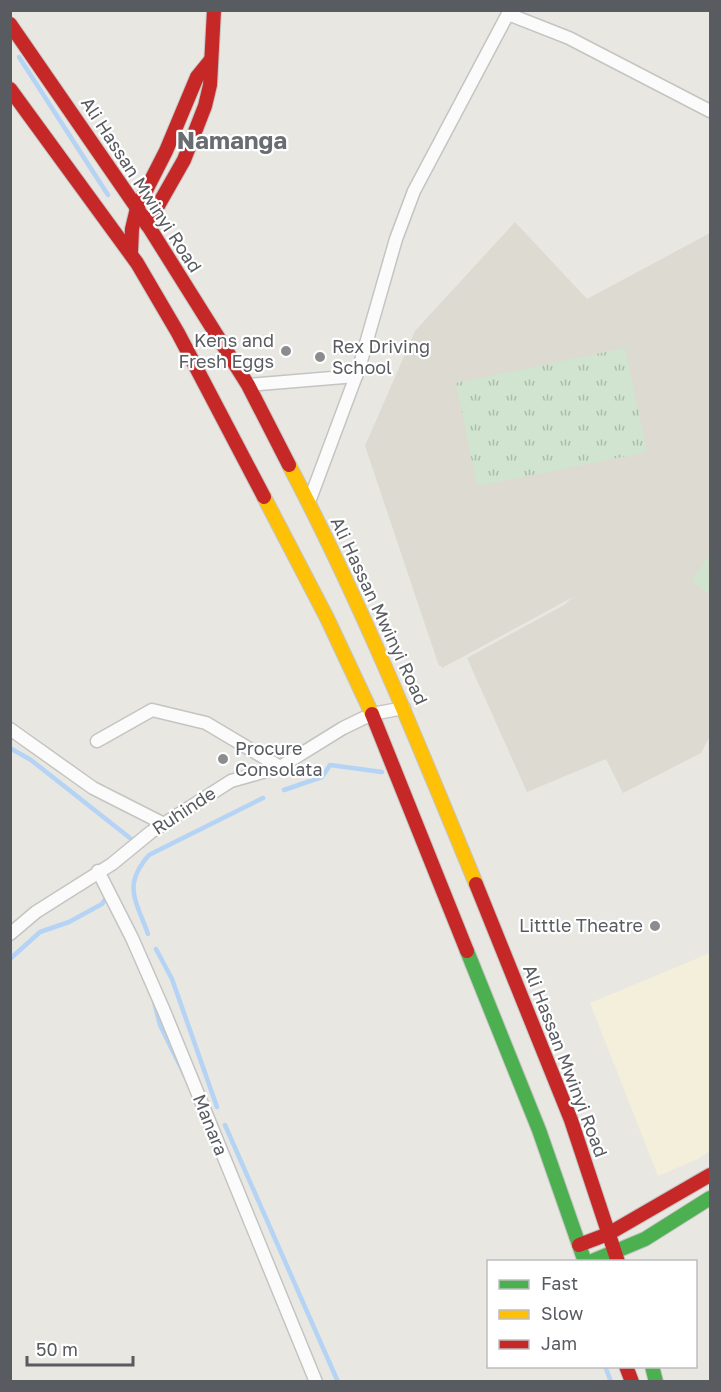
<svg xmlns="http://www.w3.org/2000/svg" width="721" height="1392" font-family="'Golos Text',sans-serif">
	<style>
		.commercial { fill: #f3efda }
		.education { fill: #dcdad1 }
		.grass { fill: #d0e4cf }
		.park { fill: url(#park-tufts) }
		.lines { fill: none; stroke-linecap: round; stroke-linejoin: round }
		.stream { stroke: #b5d3f4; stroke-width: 4.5 }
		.street-casing { stroke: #c4c4c3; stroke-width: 15 }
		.fast-casing { stroke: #c5c5c4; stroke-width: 16 }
		.slow-casing { stroke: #c5c5c4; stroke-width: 16 }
		.jam-casing { stroke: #c5c5c4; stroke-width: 16 }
		.street { stroke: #fcfbfb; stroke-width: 12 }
		.fast { stroke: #4caf50; stroke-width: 14 }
		.slow { stroke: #ffc107; stroke-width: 14 }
		.jam { stroke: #c62828; stroke-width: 14 }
		.poi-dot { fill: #8a8c8e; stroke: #fff; stroke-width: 2 }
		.labels { text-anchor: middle; stroke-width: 4.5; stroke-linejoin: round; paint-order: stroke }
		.street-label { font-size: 18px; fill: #585b60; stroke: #fff }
		.poi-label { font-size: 18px; fill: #585b60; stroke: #fff; text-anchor: end }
		.district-label { font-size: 24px; font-weight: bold; fill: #696d72; stroke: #fff }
	</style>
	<defs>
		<pattern id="park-tufts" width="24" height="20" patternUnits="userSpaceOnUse" patternTransform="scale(1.5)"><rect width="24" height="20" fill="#d0e4cf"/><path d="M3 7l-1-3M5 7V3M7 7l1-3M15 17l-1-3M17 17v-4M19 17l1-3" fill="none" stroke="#acbcab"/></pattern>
	</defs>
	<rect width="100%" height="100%" fill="#e8e7e2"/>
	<path class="commercial" d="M 710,953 L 710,1151 L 698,1159 L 658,1176 L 590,1003 Z"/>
	<path class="education" d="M 515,222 L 587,299 L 710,233 L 710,736 L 701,753 L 623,793 L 606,759 L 527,792 L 467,658 L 564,605 L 573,597 L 442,668 L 441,666 L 439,666 L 365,446 L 415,331 Z"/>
	<path class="grass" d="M 710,554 L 710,594 L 691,582 Z"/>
	<path class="park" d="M 625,348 L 647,452 L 477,486 L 456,383 Z"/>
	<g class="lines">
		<g class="stream">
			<path d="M 19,57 L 108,195"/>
			<path d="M 10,748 L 31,760 L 135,842"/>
			<path d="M 284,790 L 322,777 L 330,765 L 382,772"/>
			<path d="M 148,934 C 136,900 122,886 149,855 L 263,798"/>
			<path d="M 156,949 L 172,979 L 217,1107"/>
			<path d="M 10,959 L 40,932 L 69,922 L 102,904 L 106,898 L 110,898"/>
			<path d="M 153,998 L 160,1025 L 185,1076"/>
			<path d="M 225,1125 L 338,1382"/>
			<path d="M 605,1366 L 611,1382"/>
		</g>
		<g class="street-casing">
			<g id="street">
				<path d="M 508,14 L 569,38 L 710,111"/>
				<path d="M 248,385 L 356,376"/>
				<path d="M 309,502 L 359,368 L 396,239 L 414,191 L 510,10"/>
				<path d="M 10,729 L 93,788 L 164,824"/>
				<path d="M 97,741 L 152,710 L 206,723 L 280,767"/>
				<path d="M 98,871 L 132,938 L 164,1011 L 316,1382"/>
				<path d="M 10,934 L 36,912 L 112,864 L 151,832 L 231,781 L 280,767 L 343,728 L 372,714 L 404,708"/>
			</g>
		</g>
		<g class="fast-casing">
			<g id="fast">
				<path d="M 467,951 L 539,1130 L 585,1262"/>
				<path d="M 590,1262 L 645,1239 L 710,1198"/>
				<path d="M 652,1366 L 656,1382"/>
			</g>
		</g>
		<g class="slow-casing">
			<g id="slow">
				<path d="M 289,465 C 360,600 418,743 476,884"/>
				<path d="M 264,497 L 327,618 L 372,714"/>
			</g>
		</g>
		<g class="jam-casing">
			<g id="jam">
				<path d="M 10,24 L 137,208 L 248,385 L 289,465"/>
				<path d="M 10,89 L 137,263 L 178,333 L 264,497"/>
				<path d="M 147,225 L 184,160 L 205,106 L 210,85 L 214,10"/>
				<path d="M 131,252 L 132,229 L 137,208 L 166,151 L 197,77 L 210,61"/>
				<path d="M 372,714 L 467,951"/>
				<path d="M 476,884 L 571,1120 L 618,1262"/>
				<path d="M 579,1245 L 608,1234 L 710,1175"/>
				<path d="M 626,1366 L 632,1382"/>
			</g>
		</g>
		<use href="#street" class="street"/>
		<use href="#fast" class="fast"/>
		<use href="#slow" class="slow"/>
		<use href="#jam" class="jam"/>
	</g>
	<g class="poi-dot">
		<circle cx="286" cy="351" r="6"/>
		<circle cx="320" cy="357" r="6"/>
		<circle cx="223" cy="759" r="6"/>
		<circle cx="655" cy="926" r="6"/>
	</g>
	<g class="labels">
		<g class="street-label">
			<text transform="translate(141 185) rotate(57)" y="6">Ali Hassan Mwinyi Road</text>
			<text transform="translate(379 611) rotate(65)" y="6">Ali Hassan Mwinyi Road</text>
			<text transform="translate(184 811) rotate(-33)" y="6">Ruhinde</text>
			<text transform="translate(565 1061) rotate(69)" y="6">Ali Hassan Mwinyi Road</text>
			<text transform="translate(210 1125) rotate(68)" y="6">Manara</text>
		</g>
		<g class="poi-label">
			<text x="274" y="347">Kens and<tspan x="274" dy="21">Fresh Eggs</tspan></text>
			<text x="332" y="353" text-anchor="start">Rex Driving<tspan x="332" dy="21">School</tspan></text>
			<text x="235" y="755" text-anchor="start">Procure<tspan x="235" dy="21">Consolata</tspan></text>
			<text x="643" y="932">Litttle Theatre</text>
		</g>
		<g class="district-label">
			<text x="232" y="149">Namanga</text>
		</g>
	</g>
	<rect width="721" height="1392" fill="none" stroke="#585b60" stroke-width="24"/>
	<rect x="487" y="1260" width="210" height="108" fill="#ffffff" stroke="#bcbdbf" stroke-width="1.5"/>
	<rect x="499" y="1280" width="30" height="9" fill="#4caf50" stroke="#bcbdbf" stroke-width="1.5"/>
	<text x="541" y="1290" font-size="18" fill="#585b60">Fast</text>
	<rect x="499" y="1310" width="30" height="9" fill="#ffc107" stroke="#bcbdbf" stroke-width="1.5"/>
	<text x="541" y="1320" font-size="18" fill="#585b60">Slow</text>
	<rect x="499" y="1340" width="30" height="9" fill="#c62828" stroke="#bcbdbf" stroke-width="1.5"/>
	<text x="541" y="1350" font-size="18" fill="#585b60">Jam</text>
	<path d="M27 1356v9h106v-9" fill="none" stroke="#585b60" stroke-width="3"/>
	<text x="36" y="1356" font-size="18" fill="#585b60" stroke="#ffffff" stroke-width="4.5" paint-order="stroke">50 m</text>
</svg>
